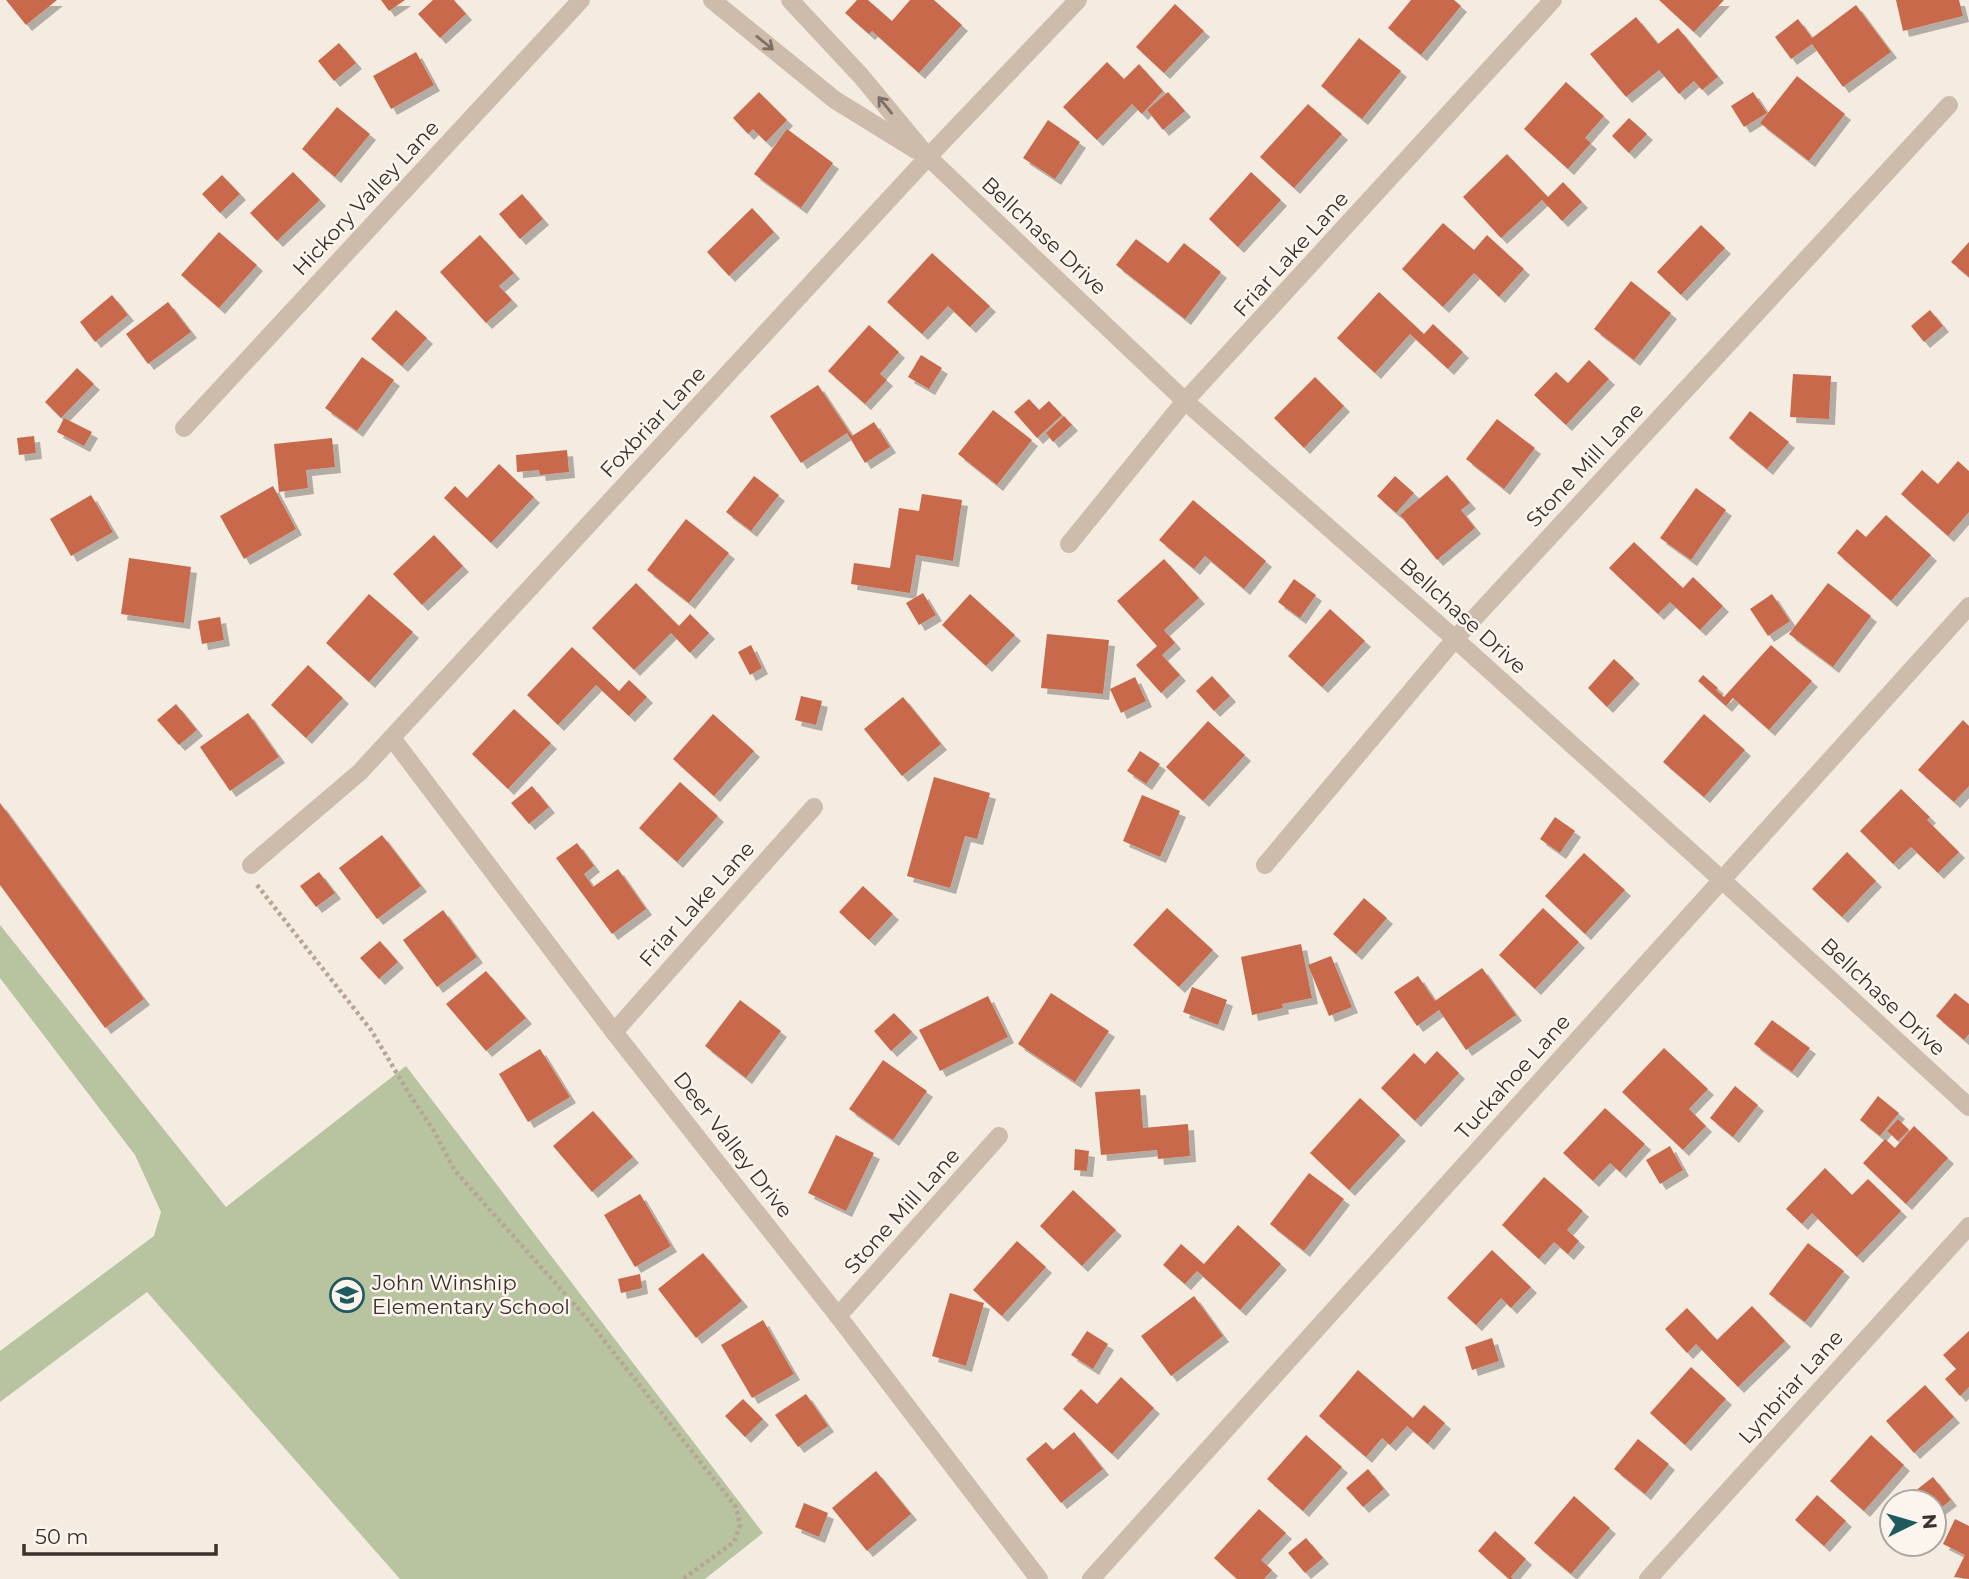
<svg xmlns="http://www.w3.org/2000/svg" width="1969" height="1579" font-family="Montserrat,sans-serif">
	<style>
		.green { fill: #b8c4a0 }
		.building { fill: #c8694b; filter: url(#shadow) }
		.lines { fill: none; stroke-linecap: round; stroke-linejoin: round }
		.path { stroke: #b9a596; stroke-width: 4.5; stroke-dasharray: 3.5 3.5; stroke-linecap: butt }
		.minor { stroke: #cdbbac; stroke-width: 18 }
		.oneway { stroke: #7d6f65 }
		.labels { text-anchor: middle; stroke-width: 5; stroke-linejoin: round; paint-order: stroke }
		.street-label { font-size: 21px; fill: #3b302b; stroke: #fbf5ee }
		.poi-label { font-size: 21px; fill: #3b302b; stroke: #fbf5ee; text-anchor: start }
	</style>
	<defs>
		<filter id="shadow"><feDropShadow dx="6" dy="6" stdDeviation="0" flood-color="#0004"/></filter>
	</defs>
	<rect width="100%" height="100%" fill="#f4ebe1"/>
	<path class="green" d="M 0,925 L 226,1207 L 406,1066 L 763,1533 L 705,1579 L 400,1579 L 147,1292 L 0,1402 L 0,1351 L 154,1236 L 161,1212 L 135,1155 L 0,978 Z"/>
	<g class="building">
		<path d="M 6,0 L 57,0 L 26,25 Z"/>
		<path d="M 381,0 L 405,0 L 389,11 Z"/>
		<path d="M 433,0 L 454,0 L 466,14 L 440,38 L 418,14 Z"/>
		<path d="M 857,0 L 868,0 L 892,21 L 910,0 L 934,0 L 962,25 L 919,73 L 872,31 L 869,34 L 845,13 Z"/>
		<path d="M 1411,0 L 1454,0 L 1461,6 L 1421,55 L 1388,28 Z"/>
		<path d="M 1659,0 L 1724,0 L 1694,32 Z"/>
		<path d="M 1896,0 L 1959,0 L 1963,16 L 1903,31 Z"/>
		<path d="M 1175,4 L 1204,31 L 1164,73 L 1136,47 Z"/>
		<path d="M 1856,5 L 1891,52 L 1843,87 L 1812,44 L 1791,59 L 1775,37 L 1798,19 L 1812,38 Z"/>
		<path d="M 1636,17 L 1658,44 L 1678,28 L 1718,77 L 1702,90 L 1694,81 L 1679,94 L 1659,70 L 1626,97 L 1590,54 Z"/>
		<path d="M 1359,38 L 1401,71 L 1362,119 L 1321,86 Z"/>
		<path d="M 339,43 L 356,63 L 334,81 L 318,61 Z"/>
		<path d="M 416,52 L 434,85 L 391,109 L 373,76 Z"/>
		<path d="M 1107,62 L 1124,79 L 1139,64 L 1163,91 L 1142,114 L 1132,104 L 1097,140 L 1063,107 Z"/>
		<path d="M 1797,76 L 1845,114 L 1809,161 L 1760,123 Z"/>
		<path d="M 1566,82 L 1604,116 L 1585,138 L 1591,143 L 1568,169 L 1524,129 Z"/>
		<path d="M 759,92 L 787,120 L 766,142 L 753,129 L 748,134 L 733,118 Z"/>
		<path d="M 1168,92 L 1185,111 L 1163,130 L 1147,110 Z"/>
		<path d="M 1753,92 L 1767,113 L 1744,127 L 1731,106 Z"/>
		<path d="M 1308,104 L 1342,134 L 1294,188 L 1260,157 Z"/>
		<path d="M 337,107 L 370,134 L 335,177 L 302,149 Z"/>
		<path d="M 1629,118 L 1647,134 L 1629,153 L 1612,136 Z"/>
		<path d="M 1048,120 L 1080,142 L 1055,179 L 1023,158 Z"/>
		<path d="M 787,129 L 833,163 L 801,208 L 754,174 Z"/>
		<path d="M 1507,154 L 1548,197 L 1563,182 L 1582,202 L 1562,221 L 1542,200 L 1501,238 L 1463,197 Z"/>
		<path d="M 293,172 L 320,200 L 277,241 L 250,213 Z"/>
		<path d="M 1251,172 L 1281,200 L 1238,247 L 1209,219 Z"/>
		<path d="M 222,175 L 240,194 L 220,213 L 202,194 Z"/>
		<path d="M 522,194 L 543,219 L 520,239 L 499,214 Z"/>
		<path d="M 752,208 L 774,232 L 729,276 L 707,252 Z"/>
		<path d="M 1443,223 L 1474,250 L 1487,235 L 1524,269 L 1499,297 L 1474,273 L 1443,307 L 1402,269 Z"/>
		<path d="M 1701,225 L 1725,248 L 1681,295 L 1657,272 Z"/>
		<path d="M 219,232 L 257,265 L 219,308 L 181,275 Z"/>
		<path d="M 480,235 L 514,273 L 499,286 L 512,300 L 486,323 L 440,272 Z"/>
		<path d="M 1136,239 L 1168,263 L 1184,243 L 1221,272 L 1185,319 L 1116,265 Z"/>
		<path d="M 1969,242 L 1969,277 L 1951,262 Z"/>
		<path d="M 932,253 L 990,306 L 970,327 L 948,306 L 922,334 L 887,302 Z"/>
		<path d="M 1631,281 L 1671,313 L 1634,360 L 1594,329 Z"/>
		<path d="M 1379,292 L 1424,334 L 1433,324 L 1463,352 L 1448,369 L 1410,334 L 1375,373 L 1337,338 Z"/>
		<path d="M 112,295 L 128,315 L 95,342 L 80,322 Z"/>
		<path d="M 168,302 L 191,332 L 148,364 L 126,334 Z"/>
		<path d="M 396,310 L 427,338 L 402,366 L 371,339 Z"/>
		<path d="M 1930,310 L 1943,326 L 1924,342 L 1911,326 Z"/>
		<path d="M 869,325 L 899,352 L 880,374 L 887,380 L 865,404 L 828,371 Z"/>
		<path d="M 921,355 L 942,368 L 929,389 L 908,377 Z"/>
		<path d="M 362,357 L 394,380 L 357,431 L 325,408 Z"/>
		<path d="M 1589,360 L 1609,379 L 1566,425 L 1534,395 L 1556,372 L 1568,383 Z"/>
		<path d="M 77,368 L 94,384 L 61,418 L 45,402 Z"/>
		<path d="M 1793,374 L 1831,376 L 1829,419 L 1790,417 Z"/>
		<path d="M 1315,377 L 1344,406 L 1304,448 L 1274,418 Z"/>
		<path d="M 818,385 L 852,436 L 874,422 L 890,447 L 865,463 L 847,433 L 801,463 L 770,416 Z"/>
		<path d="M 1029,399 L 1039,410 L 1049,401 L 1062,415 L 1037,438 L 1014,412 Z"/>
		<path d="M 993,410 L 1032,440 L 997,485 L 958,454 Z"/>
		<path d="M 1750,411 L 1789,442 L 1767,469 L 1729,438 Z"/>
		<path d="M 1064,416 L 1072,425 L 1053,442 L 1046,433 Z"/>
		<path d="M 64,418 L 92,432 L 84,446 L 57,432 Z"/>
		<path d="M 1497,419 L 1535,448 L 1504,489 L 1466,459 Z"/>
		<path d="M 34,436 L 36,453 L 19,455 L 17,438 Z"/>
		<path d="M 332,438 L 335,467 L 306,470 L 308,488 L 279,492 L 274,444 Z"/>
		<path d="M 567,450 L 569,472 L 540,475 L 539,470 L 517,472 L 516,455 Z"/>
		<path d="M 1958,461 L 1969,471 L 1969,512 L 1948,536 L 1901,494 L 1922,470 L 1938,484 Z"/>
		<path d="M 499,464 L 534,497 L 491,543 L 444,498 L 455,486 L 467,498 Z"/>
		<path d="M 1447,475 L 1470,503 L 1461,510 L 1475,528 L 1437,560 L 1400,515 Z"/>
		<path d="M 754,476 L 779,495 L 751,531 L 726,512 Z"/>
		<path d="M 1395,476 L 1414,493 L 1396,513 L 1377,496 Z"/>
		<path d="M 273,486 L 296,529 L 244,559 L 220,516 Z"/>
		<path d="M 1696,488 L 1726,510 L 1691,560 L 1660,538 Z"/>
		<path d="M 922,494 L 962,500 L 953,561 L 916,555 L 910,593 L 851,584 L 854,563 L 890,568 L 899,508 L 919,511 Z"/>
		<path d="M 91,495 L 113,532 L 71,556 L 50,519 Z"/>
		<path d="M 1193,500 L 1266,561 L 1244,589 L 1205,556 L 1194,569 L 1159,540 Z"/>
		<path d="M 1886,515 L 1931,555 L 1891,601 L 1837,553 L 1857,529 L 1866,537 Z"/>
		<path d="M 686,519 L 729,553 L 689,603 L 647,570 Z"/>
		<path d="M 434,535 L 463,566 L 422,605 L 393,574 Z"/>
		<path d="M 1634,542 L 1683,588 L 1693,577 L 1723,606 L 1700,630 L 1670,602 L 1658,614 L 1609,568 Z"/>
		<path d="M 129,558 L 191,567 L 184,623 L 121,614 Z"/>
		<path d="M 1164,559 L 1199,598 L 1164,630 L 1175,643 L 1162,655 L 1180,675 L 1161,693 L 1136,665 L 1157,646 L 1117,601 Z"/>
		<path d="M 1294,579 L 1316,595 L 1300,618 L 1278,602 Z"/>
		<path d="M 636,583 L 679,626 L 690,614 L 709,633 L 690,653 L 671,633 L 634,670 L 592,628 Z"/>
		<path d="M 1828,583 L 1871,616 L 1833,667 L 1789,634 Z"/>
		<path d="M 923,593 L 936,615 L 919,625 L 906,603 Z"/>
		<path d="M 369,594 L 413,632 L 369,682 L 326,643 Z"/>
		<path d="M 970,594 L 1015,635 L 986,666 L 942,625 Z"/>
		<path d="M 1772,594 L 1790,621 L 1768,636 L 1750,609 Z"/>
		<path d="M 1330,609 L 1365,641 L 1322,687 L 1288,656 Z"/>
		<path d="M 220,617 L 224,640 L 202,644 L 198,621 Z"/>
		<path d="M 1047,634 L 1109,640 L 1103,694 L 1041,688 Z"/>
		<path d="M 751,645 L 762,668 L 750,675 L 738,652 Z"/>
		<path d="M 1771,645 L 1812,681 L 1769,730 L 1733,698 L 1726,706 L 1698,681 L 1703,675 L 1718,688 L 1716,690 L 1724,697 Z"/>
		<path d="M 572,647 L 619,691 L 629,680 L 647,697 L 629,716 L 596,685 L 558,725 L 527,695 Z"/>
		<path d="M 1614,659 L 1634,678 L 1607,707 L 1588,688 Z"/>
		<path d="M 308,665 L 343,698 L 306,738 L 271,705 Z"/>
		<path d="M 1212,676 L 1230,696 L 1214,711 L 1196,691 Z"/>
		<path d="M 1135,677 L 1146,701 L 1121,713 L 1110,689 Z"/>
		<path d="M 801,696 L 822,701 L 816,725 L 795,720 Z"/>
		<path d="M 903,697 L 941,744 L 902,776 L 864,729 Z"/>
		<path d="M 176,704 L 197,730 L 179,745 L 157,720 Z"/>
		<path d="M 514,709 L 551,743 L 508,789 L 472,754 Z"/>
		<path d="M 248,713 L 279,757 L 230,791 L 200,747 Z"/>
		<path d="M 713,714 L 754,751 L 714,796 L 673,759 Z"/>
		<path d="M 1704,714 L 1745,750 L 1704,797 L 1663,762 Z"/>
		<path d="M 1963,720 L 1969,726 L 1969,786 L 1954,802 L 1918,770 Z"/>
		<path d="M 1208,721 L 1245,755 L 1203,801 L 1166,767 Z"/>
		<path d="M 1140,751 L 1160,764 L 1146,784 L 1127,771 Z"/>
		<path d="M 934,777 L 990,793 L 977,839 L 965,836 L 950,888 L 907,876 Z"/>
		<path d="M 680,782 L 718,816 L 677,862 L 639,828 Z"/>
		<path d="M 532,786 L 549,807 L 529,824 L 511,803 Z"/>
		<path d="M 1901,789 L 1930,817 L 1927,820 L 1959,852 L 1938,873 L 1911,847 L 1893,864 L 1860,831 Z"/>
		<path d="M 1142,795 L 1180,811 L 1160,857 L 1123,841 Z"/>
		<path d="M 0,803 L 144,999 L 105,1028 L 0,885 Z"/>
		<path d="M 1555,817 L 1575,831 L 1560,853 L 1540,839 Z"/>
		<path d="M 382,835 L 421,886 L 377,919 L 339,868 Z"/>
		<path d="M 577,843 L 594,866 L 584,874 L 593,887 L 618,869 L 646,909 L 612,934 L 556,858 Z"/>
		<path d="M 1847,852 L 1876,881 L 1842,917 L 1812,889 Z"/>
		<path d="M 1584,853 L 1625,890 L 1585,934 L 1545,896 Z"/>
		<path d="M 319,872 L 335,893 L 316,907 L 300,886 Z"/>
		<path d="M 863,886 L 893,914 L 869,940 L 839,912 Z"/>
		<path d="M 1364,898 L 1387,918 L 1356,954 L 1333,934 Z"/>
		<path d="M 1167,908 L 1213,950 L 1179,987 L 1133,945 Z"/>
		<path d="M 1543,908 L 1579,942 L 1535,989 L 1499,955 Z"/>
		<path d="M 443,910 L 477,957 L 437,987 L 403,940 Z"/>
		<path d="M 380,941 L 398,962 L 379,979 L 360,958 Z"/>
		<path d="M 1301,944 L 1312,998 L 1282,1004 L 1283,1008 L 1252,1015 L 1241,957 Z"/>
		<path d="M 1331,956 L 1352,1007 L 1329,1016 L 1308,965 Z"/>
		<path d="M 1482,968 L 1516,1015 L 1466,1050 L 1439,1010 L 1417,1026 L 1394,992 L 1418,976 L 1435,1001 Z"/>
		<path d="M 486,971 L 526,1018 L 486,1051 L 446,1004 Z"/>
		<path d="M 1192,987 L 1227,1000 L 1218,1025 L 1183,1012 Z"/>
		<path d="M 1051,993 L 1109,1031 L 1075,1082 L 1018,1044 Z"/>
		<path d="M 1955,993 L 1969,1004 L 1969,1034 L 1964,1040 L 1936,1016 Z"/>
		<path d="M 988,996 L 1008,1037 L 940,1071 L 919,1030 Z"/>
		<path d="M 740,1000 L 781,1031 L 746,1078 L 705,1046 Z"/>
		<path d="M 894,1013 L 912,1032 L 891,1051 L 874,1031 Z"/>
		<path d="M 1772,1020 L 1810,1048 L 1792,1072 L 1754,1044 Z"/>
		<path d="M 1664,1048 L 1708,1089 L 1689,1109 L 1706,1126 L 1683,1150 L 1622,1092 Z"/>
		<path d="M 540,1049 L 570,1097 L 528,1122 L 499,1074 Z"/>
		<path d="M 1437,1051 L 1459,1073 L 1415,1121 L 1381,1088 L 1414,1053 L 1425,1064 Z"/>
		<path d="M 883,1060 L 927,1091 L 893,1140 L 849,1109 Z"/>
		<path d="M 1735,1086 L 1758,1105 L 1733,1137 L 1710,1118 Z"/>
		<path d="M 1140,1089 L 1143,1128 L 1188,1124 L 1190,1156 L 1158,1159 L 1157,1150 L 1101,1155 L 1095,1092 Z"/>
		<path d="M 1878,1096 L 1899,1113 L 1880,1136 L 1860,1120 Z"/>
		<path d="M 1360,1098 L 1400,1135 L 1349,1190 L 1310,1153 Z"/>
		<path d="M 1605,1108 L 1645,1144 L 1620,1172 L 1610,1163 L 1593,1181 L 1563,1153 Z"/>
		<path d="M 593,1111 L 633,1157 L 592,1192 L 553,1146 Z"/>
		<path d="M 1898,1119 L 1909,1130 L 1898,1141 L 1887,1131 Z"/>
		<path d="M 1914,1126 L 1948,1158 L 1906,1204 L 1863,1163 L 1885,1139 L 1895,1148 Z"/>
		<path d="M 836,1135 L 874,1153 L 846,1211 L 808,1193 Z"/>
		<path d="M 1670,1146 L 1683,1170 L 1660,1184 L 1646,1160 Z"/>
		<path d="M 1075,1149 L 1089,1151 L 1087,1171 L 1074,1170 Z"/>
		<path d="M 1825,1168 L 1852,1195 L 1868,1179 L 1901,1211 L 1857,1257 L 1812,1213 L 1802,1224 L 1786,1209 Z"/>
		<path d="M 1309,1173 L 1344,1199 L 1304,1251 L 1270,1224 Z"/>
		<path d="M 1544,1177 L 1583,1211 L 1567,1230 L 1579,1241 L 1568,1254 L 1554,1242 L 1539,1259 L 1502,1225 Z"/>
		<path d="M 1073,1190 L 1116,1230 L 1082,1266 L 1040,1226 Z"/>
		<path d="M 640,1194 L 671,1246 L 635,1267 L 604,1215 Z"/>
		<path d="M 1238,1225 L 1281,1264 L 1240,1310 L 1197,1271 L 1185,1284 L 1163,1265 L 1181,1244 L 1204,1264 Z"/>
		<path d="M 1017,1241 L 1046,1267 L 1002,1316 L 973,1290 Z"/>
		<path d="M 1808,1243 L 1844,1271 L 1805,1322 L 1769,1294 Z"/>
		<path d="M 1492,1250 L 1531,1287 L 1511,1308 L 1501,1298 L 1476,1325 L 1447,1298 Z"/>
		<path d="M 703,1253 L 742,1301 L 696,1338 L 658,1289 Z"/>
		<path d="M 640,1274 L 642,1288 L 621,1293 L 618,1279 Z"/>
		<path d="M 950,1293 L 984,1303 L 966,1366 L 932,1356 Z"/>
		<path d="M 1194,1296 L 1223,1336 L 1171,1376 L 1141,1336 Z"/>
		<path d="M 1752,1306 L 1785,1341 L 1738,1387 L 1696,1344 L 1687,1353 L 1665,1329 L 1687,1308 L 1717,1340 Z"/>
		<path d="M 763,1320 L 794,1374 L 752,1398 L 721,1345 Z"/>
		<path d="M 1087,1331 L 1108,1344 L 1093,1369 L 1071,1355 Z"/>
		<path d="M 1969,1331 L 1969,1387 L 1960,1396 L 1945,1379 L 1956,1369 L 1943,1355 Z"/>
		<path d="M 1492,1338 L 1499,1361 L 1472,1370 L 1465,1347 Z"/>
		<path d="M 1691,1367 L 1726,1399 L 1685,1445 L 1650,1413 Z"/>
		<path d="M 1358,1370 L 1413,1418 L 1424,1405 L 1445,1423 L 1428,1444 L 1407,1426 L 1390,1445 L 1382,1438 L 1366,1457 L 1319,1416 Z"/>
		<path d="M 1121,1377 L 1154,1408 L 1112,1454 L 1063,1409 L 1081,1389 L 1097,1404 Z"/>
		<path d="M 1925,1385 L 1954,1417 L 1914,1453 L 1886,1421 Z"/>
		<path d="M 806,1394 L 828,1426 L 798,1447 L 775,1415 Z"/>
		<path d="M 743,1399 L 763,1419 L 745,1437 L 725,1416 Z"/>
		<path d="M 1074,1432 L 1103,1469 L 1061,1503 L 1026,1459 L 1046,1442 L 1053,1450 Z"/>
		<path d="M 1306,1435 L 1342,1467 L 1303,1511 L 1267,1479 Z"/>
		<path d="M 1871,1435 L 1904,1465 L 1864,1511 L 1830,1481 Z"/>
		<path d="M 1638,1439 L 1669,1464 L 1645,1494 L 1614,1469 Z"/>
		<path d="M 1368,1469 L 1384,1489 L 1363,1507 L 1346,1488 Z"/>
		<path d="M 876,1471 L 911,1514 L 867,1551 L 832,1508 Z"/>
		<path d="M 1933,1477 L 1951,1500 L 1934,1513 L 1934,1502 L 1901,1502 Z"/>
		<path d="M 1817,1495 L 1846,1521 L 1824,1546 L 1795,1520 Z"/>
		<path d="M 1574,1496 L 1610,1528 L 1571,1574 L 1534,1543 Z"/>
		<path d="M 804,1503 L 828,1513 L 819,1537 L 795,1527 Z"/>
		<path d="M 1259,1509 L 1286,1533 L 1261,1560 L 1272,1570 L 1264,1579 L 1237,1579 L 1214,1558 Z"/>
		<path d="M 1955,1519 L 1969,1526 L 1969,1579 L 1954,1577 L 1965,1555 L 1943,1544 Z"/>
		<path d="M 1495,1531 L 1526,1559 L 1511,1577 L 1513,1579 L 1509,1579 L 1478,1551 Z"/>
		<path d="M 1306,1538 L 1323,1558 L 1305,1573 L 1288,1553 Z"/>
	</g>
	<g class="lines">
		<path class="path" d="M 257,885 L 371,1030 L 408,1092 L 434,1131 L 455,1171 L 584,1315 L 736,1507 L 740,1525 L 734,1542 L 683,1579"/>
		<g class="minor">
			<path d="M 712,0 L 835,100 L 916,150"/>
			<path d="M 790,0 L 861,76 L 928,157 L 1185,401 L 1455,639 L 1722,880 L 1969,1107"/>
			<path d="M 184,428 L 581,0"/>
			<path d="M 1069,544 L 1185,401 L 1553,0"/>
			<path d="M 392,738 L 614,1032 L 838,1316 L 1039,1579"/>
			<path d="M 251,865 L 360,772 L 928,157 L 1078,0"/>
			<path d="M 1265,865 L 1455,639 L 1949,105"/>
			<path d="M 614,1032 L 814,807"/>
			<path d="M 838,1316 L 999,1136"/>
			<path d="M 1091,1579 L 1969,606"/>
			<path d="M 1648,1579 L 1969,1226"/>
		</g>
	</g>
	<defs><path id="oneway-shaft" d="M-6 0H5M1.5-3L5.5 0L1.5 3" fill="none" stroke-width="1.6" stroke-linecap="round" stroke-linejoin="round" transform="scale(1.75)"/></defs>
	<g class="oneway">
		<use href="#oneway-shaft" transform="translate(765 43) rotate(39)"/>
		<use href="#oneway-shaft" transform="translate(885 105) rotate(-129)"/>
	</g>
	<defs>
		<g id="school-ring" transform="scale(1.75)"><circle r="9.5" fill="#fbf5ee" stroke="#1f5a5e" stroke-width="1.5"/><path d="M0-5L7-2L0 1L-7-2ZM-4 1L0 2.5L4 1V4Q0 6-4 4Z" fill="#1f5a5e"/></g>
	</defs>
	<g fill-rule="evenodd">
		<use href="#school-ring" x="347" y="1295"/>
	</g>
	<g class="labels">
		<g class="street-label">
			<text transform="translate(366 198) rotate(-47)" y="7">Hickory Valley Lane</text>
			<text transform="translate(1044 236) rotate(43)" y="7">Bellchase Drive</text>
			<text transform="translate(1291 254) rotate(-48)" y="7">Friar Lake Lane</text>
			<text transform="translate(653 422) rotate(-47)" y="7">Foxbriar Lane</text>
			<text transform="translate(1585 465) rotate(-47)" y="7">Stone Mill Lane</text>
			<text transform="translate(1463 616) rotate(42)" y="7">Bellchase Drive</text>
			<text transform="translate(697 904) rotate(-48)" y="7">Friar Lake Lane</text>
			<text transform="translate(1883 997) rotate(43)" y="7">Bellchase Drive</text>
			<text transform="translate(1513 1077) rotate(-48)" y="7">Tuckahoe Lane</text>
			<text transform="translate(733 1145) rotate(52)" y="7">Deer Valley Drive</text>
			<text transform="translate(902 1211) rotate(-48)" y="7">Stone Mill Lane</text>
			<text transform="translate(1791 1387) rotate(-48)" y="7">Lynbriar Lane</text>
		</g>
		<g class="poi-label">
			<text x="372" y="1290">John Winship<tspan x="372" dy="24">Elementary School</tspan></text>
		</g>
	</g>
	<g transform="translate(1913 1523) rotate(85)"><circle r="33" fill="#fbf5ee" stroke="#aea6a0" stroke-width="2"/>
	<path d="M0-5L12 26L0 18L-12 26Z" fill="#1f5a5e"/>
	<text y="-10" font-size="19" font-weight="bold" text-anchor="middle" fill="#3b302b">N</text>
	</g>
	<path d="M24 1544v10h192v-10" fill="none" stroke="#3b302b" stroke-width="3.5"/>
	<text x="35" y="1544" font-size="21" fill="#3b302b" stroke="#fbf5ee" stroke-width="5" paint-order="stroke">50 m</text>
</svg>
